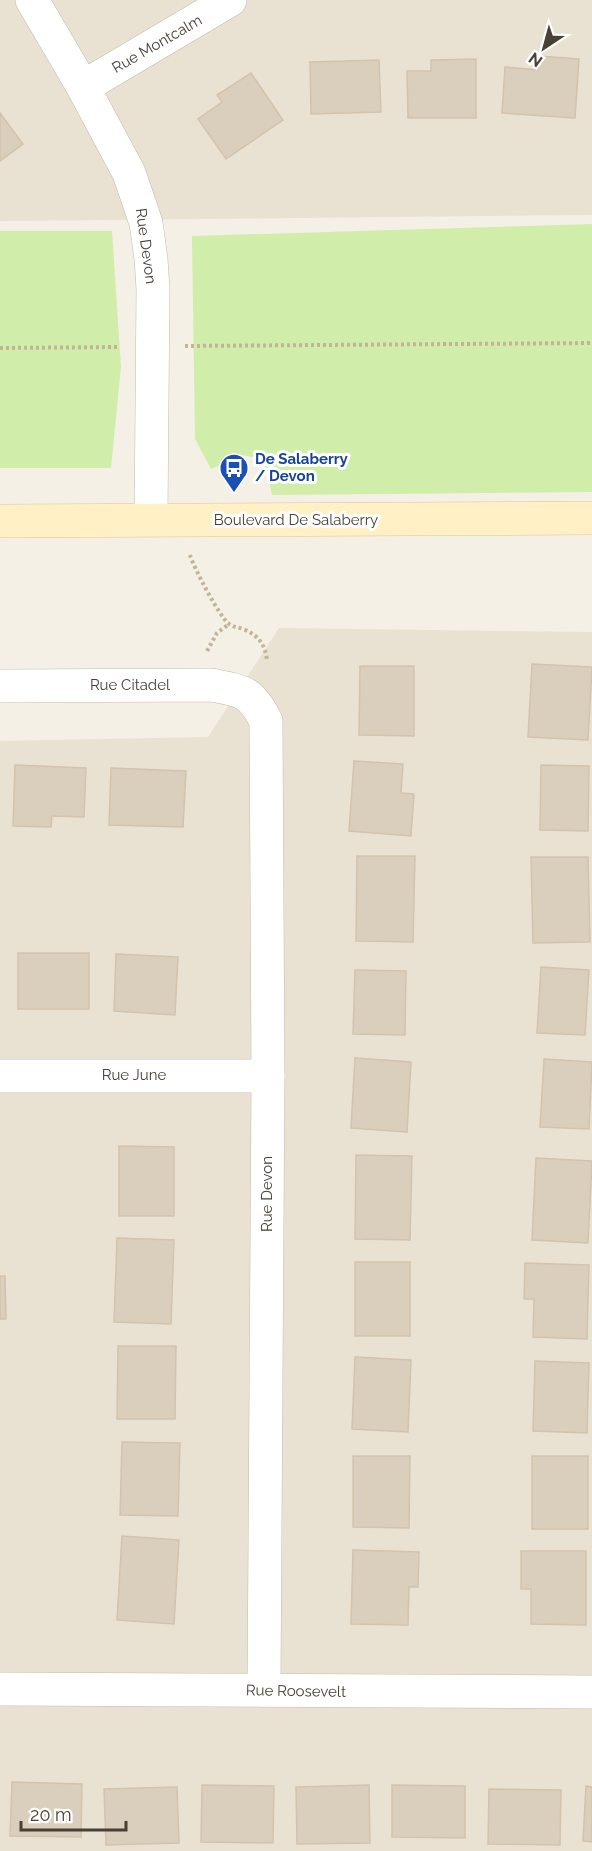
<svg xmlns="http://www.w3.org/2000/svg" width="592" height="1851" font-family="Raleway,sans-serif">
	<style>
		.residential { fill: #e9e2d3 }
		.green { fill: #d0edaa }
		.building { fill: #dacebc; stroke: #d3c3ac; stroke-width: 1.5 }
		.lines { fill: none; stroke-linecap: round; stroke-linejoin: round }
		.street-casing { stroke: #c4baaa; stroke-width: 34 }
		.secondary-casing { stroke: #ddc792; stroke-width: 34 }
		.path { stroke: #c4b397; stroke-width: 4; stroke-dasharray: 3 3; stroke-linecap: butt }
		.street { stroke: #fff; stroke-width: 33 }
		.secondary { stroke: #fff0c5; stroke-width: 33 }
		.labels { text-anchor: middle; stroke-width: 6; stroke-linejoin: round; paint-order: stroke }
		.street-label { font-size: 15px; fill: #484034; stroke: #fff }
		.transit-label { font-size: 15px; font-weight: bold; fill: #164399; stroke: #fff; text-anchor: start }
	</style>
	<rect width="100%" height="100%" fill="#f4f0e5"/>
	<g class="residential">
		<path d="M 0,0 L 592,0 L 592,215 L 0,221 Z"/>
		<path d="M 279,628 L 592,632 L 592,1851 L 0,1851 L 0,741 L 208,737 Z"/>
	</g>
	<g class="green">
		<path d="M 592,224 L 592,492 L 272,495 L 265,460 L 243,455 L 211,469 L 195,439 L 192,236 Z"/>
		<path d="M 0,231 L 112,231 L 121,367 L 111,468 L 0,468 Z"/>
	</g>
	<g class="building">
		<path d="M 539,56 L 579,59 L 575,118 L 502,113 L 505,67 L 538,70 Z"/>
		<path d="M 476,59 L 476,118 L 408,118 L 407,71 L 431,71 L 431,60 Z"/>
		<path d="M 379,60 L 381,112 L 311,114 L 310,62 Z"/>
		<path d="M 251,73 L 283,120 L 226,159 L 198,119 L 222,102 L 217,95 Z"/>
		<path d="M 0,113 L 23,144 L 0,161 Z"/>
		<path d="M 532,664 L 592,667 L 588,740 L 528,737 Z"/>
		<path d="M 360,666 L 414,666 L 414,736 L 359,735 Z"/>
		<path d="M 354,761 L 403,764 L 401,793 L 414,794 L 411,836 L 349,831 Z"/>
		<path d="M 15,765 L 86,768 L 84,817 L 52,816 L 51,827 L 13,826 Z"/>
		<path d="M 541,765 L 589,766 L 588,831 L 540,830 Z"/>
		<path d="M 111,768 L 186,771 L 183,827 L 109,825 Z"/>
		<path d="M 357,856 L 415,856 L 413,942 L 356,941 Z"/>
		<path d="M 531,857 L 588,857 L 590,942 L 533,943 Z"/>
		<rect x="18" y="953" width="71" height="56"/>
		<path d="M 116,954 L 178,957 L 175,1015 L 114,1011 Z"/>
		<path d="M 541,967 L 589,970 L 585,1035 L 537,1033 Z"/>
		<path d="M 355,970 L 406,971 L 405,1035 L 353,1034 Z"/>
		<path d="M 355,1058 L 411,1062 L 407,1132 L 351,1128 Z"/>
		<path d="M 544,1059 L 592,1062 L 589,1129 L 540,1127 Z"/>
		<path d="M 119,1146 L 174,1147 L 174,1216 L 119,1216 Z"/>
		<path d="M 356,1155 L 412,1156 L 410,1240 L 355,1239 Z"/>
		<path d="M 536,1158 L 592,1161 L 588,1243 L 532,1240 Z"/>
		<path d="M 117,1238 L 174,1240 L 171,1324 L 114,1322 Z"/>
		<rect x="355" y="1262" width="55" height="74"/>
		<path d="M 525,1263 L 589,1265 L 587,1339 L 533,1337 L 534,1299 L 524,1299 Z"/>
		<path d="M 0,1276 L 5,1276 L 6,1319 L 0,1319 Z"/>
		<path d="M 118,1346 L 176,1346 L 175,1419 L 117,1419 Z"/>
		<path d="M 355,1357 L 411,1360 L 408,1432 L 352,1429 Z"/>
		<path d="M 535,1361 L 589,1363 L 587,1433 L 533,1431 Z"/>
		<path d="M 122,1442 L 180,1443 L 178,1516 L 120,1515 Z"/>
		<path d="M 353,1456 L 410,1456 L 409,1528 L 353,1527 Z"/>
		<rect x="532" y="1456" width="56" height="73"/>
		<path d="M 122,1536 L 179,1540 L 174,1624 L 117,1620 Z"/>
		<path d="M 353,1550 L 419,1552 L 418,1587 L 409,1587 L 408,1625 L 351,1624 Z"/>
		<path d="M 521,1551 L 586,1551 L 586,1625 L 531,1624 L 531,1589 L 521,1589 Z"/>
		<path d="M 12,1782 L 82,1784 L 81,1837 L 10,1836 Z"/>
		<path d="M 202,1785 L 274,1786 L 273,1843 L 201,1842 Z"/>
		<path d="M 369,1785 L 370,1843 L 297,1844 L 296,1787 Z"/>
		<path d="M 392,1785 L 465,1786 L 465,1838 L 392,1837 Z"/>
		<path d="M 586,1786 L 592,1787 L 592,1842 L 583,1841 Z"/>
		<path d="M 177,1787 L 179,1843 L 106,1845 L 104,1789 Z"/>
		<path d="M 489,1789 L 561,1790 L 560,1845 L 488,1844 Z"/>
	</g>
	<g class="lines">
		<g class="street-casing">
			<g id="street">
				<path d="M 32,0 L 83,87 L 129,173 L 146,223 L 151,259 L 153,289 L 151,519"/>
				<path d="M 83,87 L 230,0"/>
				<path d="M 0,686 L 211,685 C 243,691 251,691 266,721 L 268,1076 L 264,1690"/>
				<path d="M 0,1076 L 268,1076"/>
				<path d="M 0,1689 L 592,1692"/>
			</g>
		</g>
		<g class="secondary-casing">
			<path id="secondary" d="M 0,521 L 592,518"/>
		</g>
		<g class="path">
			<path d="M 185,346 L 592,343"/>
			<path d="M 0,348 L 120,347"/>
			<path d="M 190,555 C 194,568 219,616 229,624 C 233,627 238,627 243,629 C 258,635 265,644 267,660"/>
			<path d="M 207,651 L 217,633 L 229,624"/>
		</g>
		<use href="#street" class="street"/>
		<use href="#secondary" class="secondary"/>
	</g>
	<defs>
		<g id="bus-pin" transform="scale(1.5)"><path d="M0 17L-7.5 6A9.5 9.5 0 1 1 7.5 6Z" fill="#1a4fb4" stroke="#fff"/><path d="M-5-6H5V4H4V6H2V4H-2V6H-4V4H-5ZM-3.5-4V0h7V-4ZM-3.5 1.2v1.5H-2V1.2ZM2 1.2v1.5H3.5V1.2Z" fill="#fff"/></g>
	</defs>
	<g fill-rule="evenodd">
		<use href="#bus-pin" x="234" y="468"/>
	</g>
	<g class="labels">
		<g class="street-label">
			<text transform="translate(157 44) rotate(-30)" y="5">Rue Montcalm</text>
			<text transform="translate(146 246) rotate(82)" y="5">Rue Devon</text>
			<text x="296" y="525">Boulevard De Salaberry</text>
			<text x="130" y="690">Rue Citadel</text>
			<text x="134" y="1080">Rue June</text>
			<text transform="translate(267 1194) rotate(-90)" y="5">Rue Devon</text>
			<text transform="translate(296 1691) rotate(1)" y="5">Rue Roosevelt</text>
		</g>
		<g class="transit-label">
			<text x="255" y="464">De Salaberry<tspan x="255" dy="17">/ Devon</tspan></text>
		</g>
	</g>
	<g transform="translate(544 48) rotate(216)" stroke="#ffffff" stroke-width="4.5" paint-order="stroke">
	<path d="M0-4.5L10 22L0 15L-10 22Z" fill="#484034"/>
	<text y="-9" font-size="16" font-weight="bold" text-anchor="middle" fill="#484034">N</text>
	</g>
	<path d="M21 1821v9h105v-9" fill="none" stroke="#484034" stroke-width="3"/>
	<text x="30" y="1821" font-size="18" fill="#484034" stroke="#ffffff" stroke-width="4.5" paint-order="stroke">20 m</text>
</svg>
